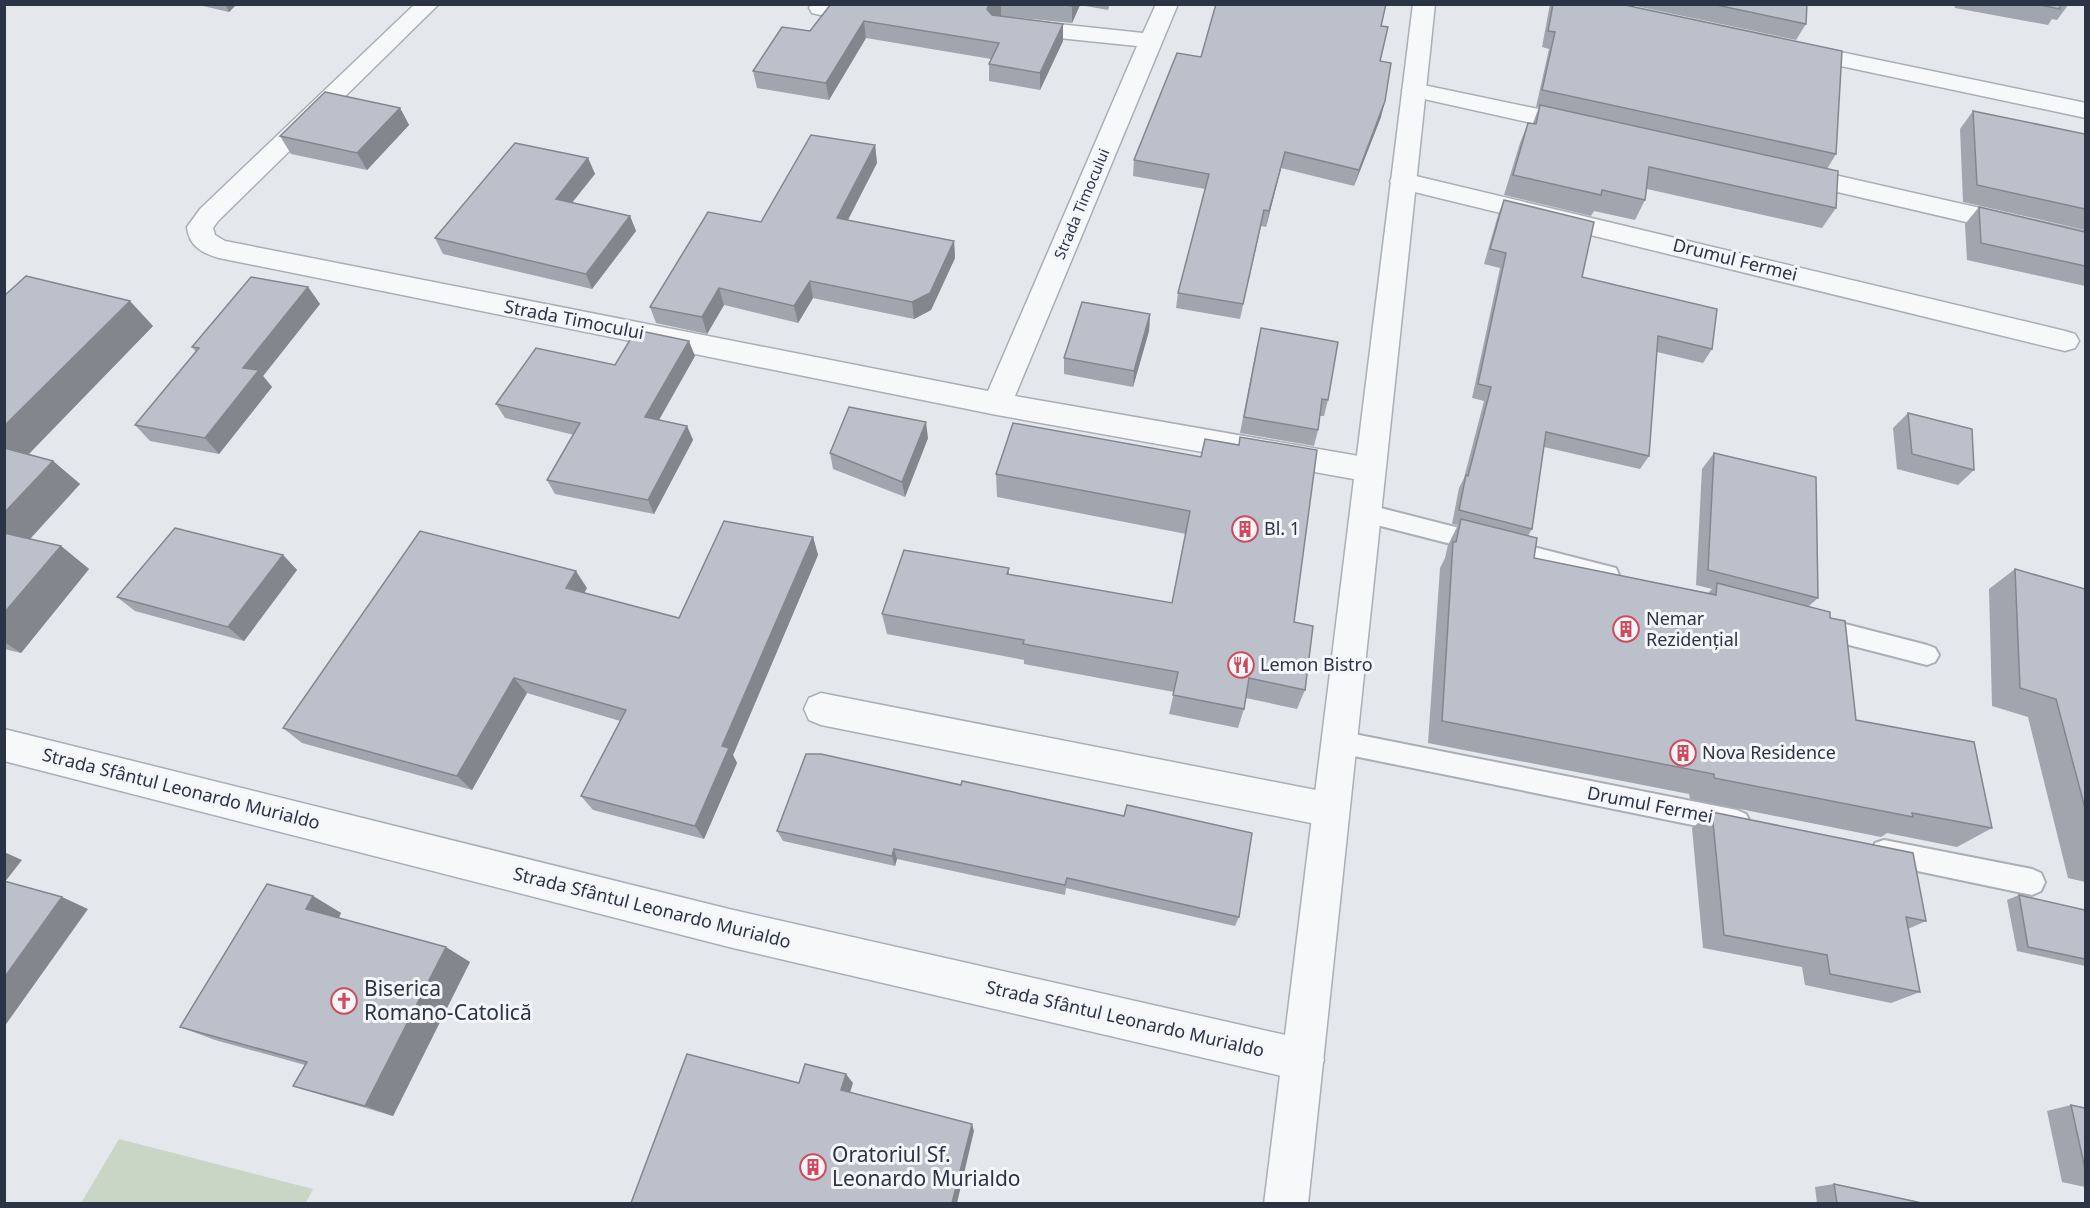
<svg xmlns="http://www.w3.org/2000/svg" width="2090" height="1208" font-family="'Noto Sans',sans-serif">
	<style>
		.green { fill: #c9d6c5 }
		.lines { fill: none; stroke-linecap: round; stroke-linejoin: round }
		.service-casing { stroke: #a9aeb7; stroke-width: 4 }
		.minor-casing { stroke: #a9aeb7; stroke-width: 3 }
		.tertiary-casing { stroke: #a9aeb7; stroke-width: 3 }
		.service { fill: #f7f8fa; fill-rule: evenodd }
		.minor { fill: #f7f8fa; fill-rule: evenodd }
		.tertiary { fill: #f7f8fa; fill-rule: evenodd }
		.wall { fill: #a1a5ae }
		.shaded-wall { fill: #83868d }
		.building { fill: #bbc0ca; stroke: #83868d; stroke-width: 1.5 }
		.labels { text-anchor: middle; stroke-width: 6; stroke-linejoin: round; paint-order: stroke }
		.far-street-label { font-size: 15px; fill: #2b3445; stroke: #f4f6f9 }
		.street-label { font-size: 18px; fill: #2b3445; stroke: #f4f6f9 }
		.poi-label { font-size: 18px; fill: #2b3445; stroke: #f4f6f9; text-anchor: start }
		.near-poi-label { font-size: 21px; fill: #2b3445; stroke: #f4f6f9; text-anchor: start }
	</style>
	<rect width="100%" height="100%" fill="#e4e7ec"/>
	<path class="green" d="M 119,1139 L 313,1189 L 306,1203 L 81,1203 Z"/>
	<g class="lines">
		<g class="service-casing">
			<g id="service">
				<path d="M 1365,504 L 1608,566 L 1616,568 L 1619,575 L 1616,582 L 1608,584 L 1365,522 L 1357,519 L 1354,513 L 1357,507 Z"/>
				<path d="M 1818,617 L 1927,645 L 1935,648 L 1939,655 L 1935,662 L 1927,665 L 1818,637 L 1810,634 L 1807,627 L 1810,620 Z"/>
				<path d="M 1339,731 L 1737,810 L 1746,814 L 1750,822 L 1746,830 L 1737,834 L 1339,753 L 1330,750 L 1327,742 L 1330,734 Z"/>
				<path d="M 1884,840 L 2032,869 L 2041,873 L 2045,882 L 2041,891 L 2032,895 L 1884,864 L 1875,861 L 1871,852 L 1875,843 Z"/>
			</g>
		</g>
		<g class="minor-casing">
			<g id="minor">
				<path d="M 415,4 L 439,4 L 218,221 L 213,228 L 215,235 L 225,241 L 988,391 L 1137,46 L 1020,34 L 1012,32 L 1009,27 L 1012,22 L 1020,20 L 1143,33 L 1156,4 L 1178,4 L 1015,396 L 1370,458 L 1381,461 L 1385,470 L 1381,479 L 1370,482 L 997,415 L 219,258 C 202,253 189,246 187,227 L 200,209 Z"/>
				<path d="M 811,4 L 834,4 L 828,13 L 820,15 L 812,13 L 809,8 Z"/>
				<path d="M 1797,43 L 2086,103 L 2086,118 L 1789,55 L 1785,50 L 1789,45 Z"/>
				<path d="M 1414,83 L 1581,118 L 1590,121 L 1593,126 L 1590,131 L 1581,134 L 1406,95 L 1402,90 L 1406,85 Z"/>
				<path d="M 1795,166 L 2086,232 L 2086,250 L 1786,180 L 1782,174 L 1786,168 Z"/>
				<path d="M 1403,173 L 2065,331 L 2075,334 L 2079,341 L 2075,348 L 2065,351 L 1394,187 L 1390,181 L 1394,175 Z"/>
				<path d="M 821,693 L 1331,793 L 1344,798 L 1349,810 L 1344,822 L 1331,827 L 821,725 L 809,720 L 804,709 L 809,698 Z"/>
				<path d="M 4,729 L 729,909 L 1303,1039 L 1318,1045 L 1324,1060 L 1318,1075 L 1303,1081 L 729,947 L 4,761 Z"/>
			</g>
		</g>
		<g class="tertiary-casing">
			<path id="tertiary" d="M 1413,4 L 1435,4 L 1308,1204 L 1264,1204 Z"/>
		</g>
		<use href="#service" class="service"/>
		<use href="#minor" class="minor"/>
		<use href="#tertiary" class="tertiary"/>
	</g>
	<g class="wall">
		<path d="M 194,4 L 237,4 L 229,12 Z"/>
		<path d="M 831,4 L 1110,4 L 1108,10 L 1080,5 L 1072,23 L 1000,16 L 1063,41 L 1040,90 L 989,81 L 989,64 L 991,59 L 866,38 L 829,100 L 757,88 L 753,71 L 810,31 Z"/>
		<path d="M 1550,4 L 1620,4 L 1836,154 L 1827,169 L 1836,208 L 1822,228 L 1647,189 L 1645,200 L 1635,220 L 1594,211 L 1591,216 L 1504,195 L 1520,143 L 1528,123 L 1533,123 L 1539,107 L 1536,107 L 1549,49 L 1542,47 Z"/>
		<path d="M 1626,4 L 1807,4 L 1806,24 L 1796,40 Z"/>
		<path d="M 1954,4 L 2069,4 L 2057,20 L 2052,19 L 2048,25 L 1955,8 Z"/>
		<path d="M 1381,26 L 1380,61 L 1381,117 L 1354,186 L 1281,168 L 1266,227 L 1261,226 L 1240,319 L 1176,308 L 1178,293 L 1205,189 L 1133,176 L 1134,160 L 1201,57 Z"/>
		<path d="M 400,108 L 409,125 L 367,170 L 291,154 L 280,136 Z"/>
		<path d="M 1973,111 L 2085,134 L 2085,230 L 1963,202 L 1960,129 Z"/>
		<path d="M 875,145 L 877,163 L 848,220 L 954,241 L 955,258 L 931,310 L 914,319 L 813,298 L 798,323 L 724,305 L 707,334 L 656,323 L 650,307 L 761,222 Z"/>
		<path d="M 588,158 L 595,174 L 572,202 L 630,216 L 636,231 L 592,289 L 443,254 L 435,238 Z"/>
		<path d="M 1504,200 L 1582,277 L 1712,349 L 1703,363 L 1657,352 L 1649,456 L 1640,469 L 1544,447 L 1532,529 L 1528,536 L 1534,558 L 1708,593 L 1712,589 L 1696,585 L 1702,469 L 1714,453 L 1818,598 L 1809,606 L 1830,618 L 1856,720 L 1992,828 L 1957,847 L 1887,833 L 1881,837 L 1690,799 L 1689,794 L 1428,743 L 1440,568 L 1445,558 L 1448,545 L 1458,525 L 1452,524 L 1459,488 L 1464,478 L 1484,401 L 1472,398 L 1500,268 L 1484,264 L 1498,215 Z"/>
		<path d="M 1979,207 L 2085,232 L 2085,286 L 1967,260 L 1965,224 Z"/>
		<path d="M 308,287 L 320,304 L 263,376 L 272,387 L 219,454 L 150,441 L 135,425 L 196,352 L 192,347 Z"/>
		<path d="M 4,296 L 153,326 L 29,454 L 53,461 L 80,484 L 30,539 L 61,546 L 89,569 L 21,653 L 4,649 Z"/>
		<path d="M 1150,314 L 1149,331 L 1133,387 L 1064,374 L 1064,358 Z"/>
		<path d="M 1257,345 L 1328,400 L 1324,416 L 1320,416 L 1318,430 L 1314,446 L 1240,433 Z"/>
		<path d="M 695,356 L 659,420 L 687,426 L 693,440 L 654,514 L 555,494 L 547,480 L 574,435 L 505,418 L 496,404 L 615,365 Z"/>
		<path d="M 1908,413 L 1974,470 L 1958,485 L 1897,469 L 1893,428 Z"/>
		<path d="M 928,438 L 905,497 L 833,469 L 830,453 Z"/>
		<path d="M 1201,457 L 1294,622 L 1305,690 L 1297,709 L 1246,698 L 1244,709 L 1238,728 L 1169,714 L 1174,692 L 1024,664 L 1024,660 L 887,634 L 882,614 L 1009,568 L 1009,575 L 1172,603 L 1186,534 L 997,497 L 996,474 Z"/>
		<path d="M 813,537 L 818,555 L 733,755 L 737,763 L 704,839 L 593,810 L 581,796 L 620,721 L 527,693 L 472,790 L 302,743 L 283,728 L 587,588 L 584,593 L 679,618 Z"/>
		<path d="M 283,555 L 297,570 L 244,641 L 135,611 L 117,597 Z"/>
		<path d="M 2015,569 L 2085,589 L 2085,882 L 2068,878 L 2028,717 L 1992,706 L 1989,589 Z"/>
		<path d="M 806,754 L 1239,917 L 1235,926 L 1066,888 L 1065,895 L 897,859 L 895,866 L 783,841 L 777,831 Z"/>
		<path d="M 1712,812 L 1926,921 L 1908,929 L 1920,992 L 1891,1003 L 1805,985 L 1802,967 L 1703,948 L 1692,828 Z"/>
		<path d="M 2019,895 L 2085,910 L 2085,966 L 2017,951 L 2007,900 Z"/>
		<path d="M 313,896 L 341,913 L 339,918 L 470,962 L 393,1116 L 325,1096 L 293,1086 L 305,1065 L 215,1040 L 180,1027 Z"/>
		<path d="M 2071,1105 L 2085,1108 L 2085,1187 L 2062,1182 L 2047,1111 Z"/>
		<path d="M 1834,1184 L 1922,1203 L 1817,1203 L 1815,1187 Z"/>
	</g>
	<g class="shaded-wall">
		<path d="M 225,4 L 237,4 L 229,12 Z"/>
		<path d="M 989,4 L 1001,4 L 1001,16 L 991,19 L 987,9 Z"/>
		<path d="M 1073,4 L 1080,5 L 1072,23 L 1072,6 Z"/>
		<path d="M 864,21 L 866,38 L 829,100 L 826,83 Z"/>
		<path d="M 1063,24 L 1063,41 L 1040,90 L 1040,73 Z"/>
		<path d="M 1385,101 L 1381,117 L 1354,186 L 1359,170 Z"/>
		<path d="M 400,108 L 409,125 L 367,170 L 357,153 Z"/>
		<path d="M 875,145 L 877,163 L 840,235 L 837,218 Z"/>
		<path d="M 1285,152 L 1281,168 L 1266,227 L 1269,211 Z"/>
		<path d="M 588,158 L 595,174 L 563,214 L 556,199 Z"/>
		<path d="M 630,216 L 636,231 L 592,289 L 586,274 Z"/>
		<path d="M 954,241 L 955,258 L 931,310 L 914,319 L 912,302 Z"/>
		<path d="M 810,281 L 813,298 L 798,323 L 794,306 Z"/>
		<path d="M 308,287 L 320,304 L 263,376 L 272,387 L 219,454 L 205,438 L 243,368 Z"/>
		<path d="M 719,288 L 724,305 L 707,334 L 702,317 Z"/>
		<path d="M 130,301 L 153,326 L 15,468 L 4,459 L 4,426 Z"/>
		<path d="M 1150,314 L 1149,331 L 1133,387 L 1134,371 Z"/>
		<path d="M 689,341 L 695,356 L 652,432 L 645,417 Z"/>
		<path d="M 926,422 L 928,438 L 905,497 L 902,482 Z"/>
		<path d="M 687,426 L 693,440 L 654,514 L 648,500 Z"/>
		<path d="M 53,461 L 80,484 L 18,552 L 4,542 L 4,513 Z"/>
		<path d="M 813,537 L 818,555 L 733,755 L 737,763 L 704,839 L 695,826 L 722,746 Z"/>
		<path d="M 61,546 L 89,569 L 21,653 L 4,642 L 4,613 Z"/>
		<path d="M 283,555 L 297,570 L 244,641 L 228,627 Z"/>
		<path d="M 576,571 L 587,588 L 577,606 L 566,588 Z"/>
		<path d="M 514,678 L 527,693 L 472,790 L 457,776 Z"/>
		<path d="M 894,849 L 897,859 L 895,866 L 892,856 Z"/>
		<path d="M 4,852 L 22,860 L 4,883 Z"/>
		<path d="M 313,896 L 341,913 L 334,926 L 306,909 Z"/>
		<path d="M 62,897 L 88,909 L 4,1027 L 4,978 Z"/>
		<path d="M 446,947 L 470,962 L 393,1116 L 365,1106 Z"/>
		<path d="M 846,1074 L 853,1083 L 848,1099 L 841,1090 Z"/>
		<path d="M 972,1124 L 974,1131 L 957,1203 L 952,1203 Z"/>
	</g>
	<g class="building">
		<path d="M 831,4 L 989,4 L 987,9 L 992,15 L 1063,24 L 1040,73 L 989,64 L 999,43 L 864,21 L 826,83 L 753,71 L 782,27 L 810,31 Z"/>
		<path d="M 1056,4 L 1073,4 L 1072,6 Z"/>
		<path d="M 1216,4 L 1386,4 L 1381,26 L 1388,27 L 1380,61 L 1391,63 L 1385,101 L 1359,170 L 1285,152 L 1269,211 L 1264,210 L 1243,304 L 1178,293 L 1209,174 L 1134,160 L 1177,53 L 1201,57 Z"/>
		<path d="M 1553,4 L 1620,4 L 1842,51 L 1836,154 L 1542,90 L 1555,32 L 1548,31 Z"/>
		<path d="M 1712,4 L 1807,4 L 1806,24 Z"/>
		<path d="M 2035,4 L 2059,4 L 2060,9 Z"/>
		<path d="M 325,92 L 400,108 L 357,153 L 280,136 Z"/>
		<path d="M 1540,105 L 1838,171 L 1836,208 L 1649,167 L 1645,200 L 1602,190 L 1601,195 L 1513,175 L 1528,123 L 1536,124 Z"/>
		<path d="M 1973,111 L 2085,134 L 2085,209 L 1977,185 Z"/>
		<path d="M 811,135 L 875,145 L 837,218 L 954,241 L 930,293 L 912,302 L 810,281 L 794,306 L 719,288 L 702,317 L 650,307 L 708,212 L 761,222 Z"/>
		<path d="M 515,143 L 588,158 L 556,199 L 630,216 L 586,274 L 435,238 Z"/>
		<path d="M 1504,200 L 1594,222 L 1582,277 L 1717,309 L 1712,349 L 1658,336 L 1649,456 L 1546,432 L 1532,529 L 1459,510 L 1466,475 L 1468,476 L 1491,387 L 1478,384 L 1506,253 L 1490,249 Z"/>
		<path d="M 1979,207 L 2085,232 L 2085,266 L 1981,243 Z"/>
		<path d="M 26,276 L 130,301 L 4,426 L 4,296 Z"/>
		<path d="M 251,277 L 308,287 L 243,368 L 259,370 L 205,438 L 135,425 L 199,348 L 192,347 Z"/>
		<path d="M 1082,302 L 1150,314 L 1134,371 L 1064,358 Z"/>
		<path d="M 1261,328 L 1338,342 L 1328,400 L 1322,399 L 1318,430 L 1244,417 Z"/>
		<path d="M 636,330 L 689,341 L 645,417 L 687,426 L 648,500 L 547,480 L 580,423 L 496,404 L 536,348 L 615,365 Z"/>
		<path d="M 849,407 L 926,422 L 902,482 L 830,453 Z"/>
		<path d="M 1908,413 L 1972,429 L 1974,470 L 1912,454 Z"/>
		<path d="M 1013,423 L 1201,457 L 1205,439 L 1239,445 L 1240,437 L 1317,450 L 1294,622 L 1313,626 L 1305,690 L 1249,678 L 1244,709 L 1173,695 L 1178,672 L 1023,644 L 1024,640 L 882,614 L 904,550 L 1009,568 L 1007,574 L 1172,603 L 1190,511 L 996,474 Z"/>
		<path d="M 4,448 L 53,461 L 4,513 Z"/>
		<path d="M 1714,453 L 1816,477 L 1818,598 L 1708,570 Z"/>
		<path d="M 1461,519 L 1537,538 L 1534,558 L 1716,595 L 1717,583 L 1830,612 L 1830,618 L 1845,621 L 1856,720 L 1974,742 L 1992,828 L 1912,813 L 1913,817 L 1714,778 L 1714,774 L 1442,721 L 1453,542 L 1456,542 Z"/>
		<path d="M 724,521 L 813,537 L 722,746 L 729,748 L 695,826 L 581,796 L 626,710 L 514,678 L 457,776 L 283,728 L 420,531 L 576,571 L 566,588 L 679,618 Z"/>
		<path d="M 175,528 L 283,555 L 228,627 L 117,597 Z"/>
		<path d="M 4,533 L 61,546 L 4,613 Z"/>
		<path d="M 2015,569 L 2085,589 L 2085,808 L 2056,699 L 2020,688 Z"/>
		<path d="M 806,754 L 821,754 L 961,785 L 962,781 L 1124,816 L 1127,805 L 1252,833 L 1239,917 L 1067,878 L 1065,885 L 894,849 L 892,856 L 777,831 Z"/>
		<path d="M 1712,812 L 1913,853 L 1926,921 L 1906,917 L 1920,992 L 1830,974 L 1827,955 L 1724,935 Z"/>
		<path d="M 4,881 L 62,897 L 4,978 Z"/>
		<path d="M 267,884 L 313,896 L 306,909 L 446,947 L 365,1106 L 293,1086 L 307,1062 L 180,1027 Z"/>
		<path d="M 2019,895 L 2085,910 L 2085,959 L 2028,947 Z"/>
		<path d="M 687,1054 L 799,1083 L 805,1064 L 846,1074 L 841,1090 L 972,1124 L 952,1203 L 631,1203 Z"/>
		<path d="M 2071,1105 L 2085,1108 L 2085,1169 Z"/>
		<path d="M 1834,1184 L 1922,1203 L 1837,1203 Z"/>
	</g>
	<defs>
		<g id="building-ring" transform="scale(1.35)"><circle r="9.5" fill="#f4f6f9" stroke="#d1495b" stroke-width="1.5"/><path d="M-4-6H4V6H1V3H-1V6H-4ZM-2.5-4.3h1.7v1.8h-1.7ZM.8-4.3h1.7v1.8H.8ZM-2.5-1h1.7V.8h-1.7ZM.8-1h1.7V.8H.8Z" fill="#d1495b"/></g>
		<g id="restaurant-ring" transform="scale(1.35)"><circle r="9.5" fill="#f4f6f9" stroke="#d1495b" stroke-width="1.5"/><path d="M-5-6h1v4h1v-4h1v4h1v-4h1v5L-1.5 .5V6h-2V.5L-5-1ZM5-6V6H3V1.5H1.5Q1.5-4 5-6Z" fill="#d1495b"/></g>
		<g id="church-ring" transform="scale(1.35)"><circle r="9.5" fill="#f4f6f9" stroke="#d1495b" stroke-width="1.5"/><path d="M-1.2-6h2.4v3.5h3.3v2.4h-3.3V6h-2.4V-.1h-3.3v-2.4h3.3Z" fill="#d1495b"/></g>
	</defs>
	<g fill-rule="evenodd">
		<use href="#building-ring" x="1245" y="529"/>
		<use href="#building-ring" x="1626" y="629"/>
		<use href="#restaurant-ring" x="1241" y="665"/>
		<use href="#building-ring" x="1683" y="753"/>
		<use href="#church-ring" x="344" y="1001"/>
		<use href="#building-ring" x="813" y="1167"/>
	</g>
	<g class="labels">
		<g class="far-street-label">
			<text transform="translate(1082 204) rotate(-67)" y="5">Strada Timocului</text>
		</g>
		<g class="street-label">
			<text transform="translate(1735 260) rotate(14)" y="6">Drumul Fermei</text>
			<text transform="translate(574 320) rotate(11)" y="6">Strada Timocului</text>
			<text transform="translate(181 789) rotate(14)" y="6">Strada Sfântul Leonardo Murialdo</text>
			<text transform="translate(1650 805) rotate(11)" y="6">Drumul Fermei</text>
			<text transform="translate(652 908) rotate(14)" y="6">Strada Sfântul Leonardo Murialdo</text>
			<text transform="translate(1125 1019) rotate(13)" y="6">Strada Sfântul Leonardo Murialdo</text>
		</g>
		<g class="poi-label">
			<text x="1264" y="535">Bl. 1</text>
			<text x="1646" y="625">Nemar<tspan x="1646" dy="21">Rezidențial</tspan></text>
			<text x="1260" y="671">Lemon Bistro</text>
			<text x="1702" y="759">Nova Residence</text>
		</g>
		<g class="near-poi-label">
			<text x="364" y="996">Biserica<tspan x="364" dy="24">Romano-Catolică</tspan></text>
			<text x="832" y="1162">Oratoriul Sf.<tspan x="832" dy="24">Leonardo Murialdo</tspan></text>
		</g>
	</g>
	<rect width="2090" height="1208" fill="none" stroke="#2b3445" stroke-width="12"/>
</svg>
